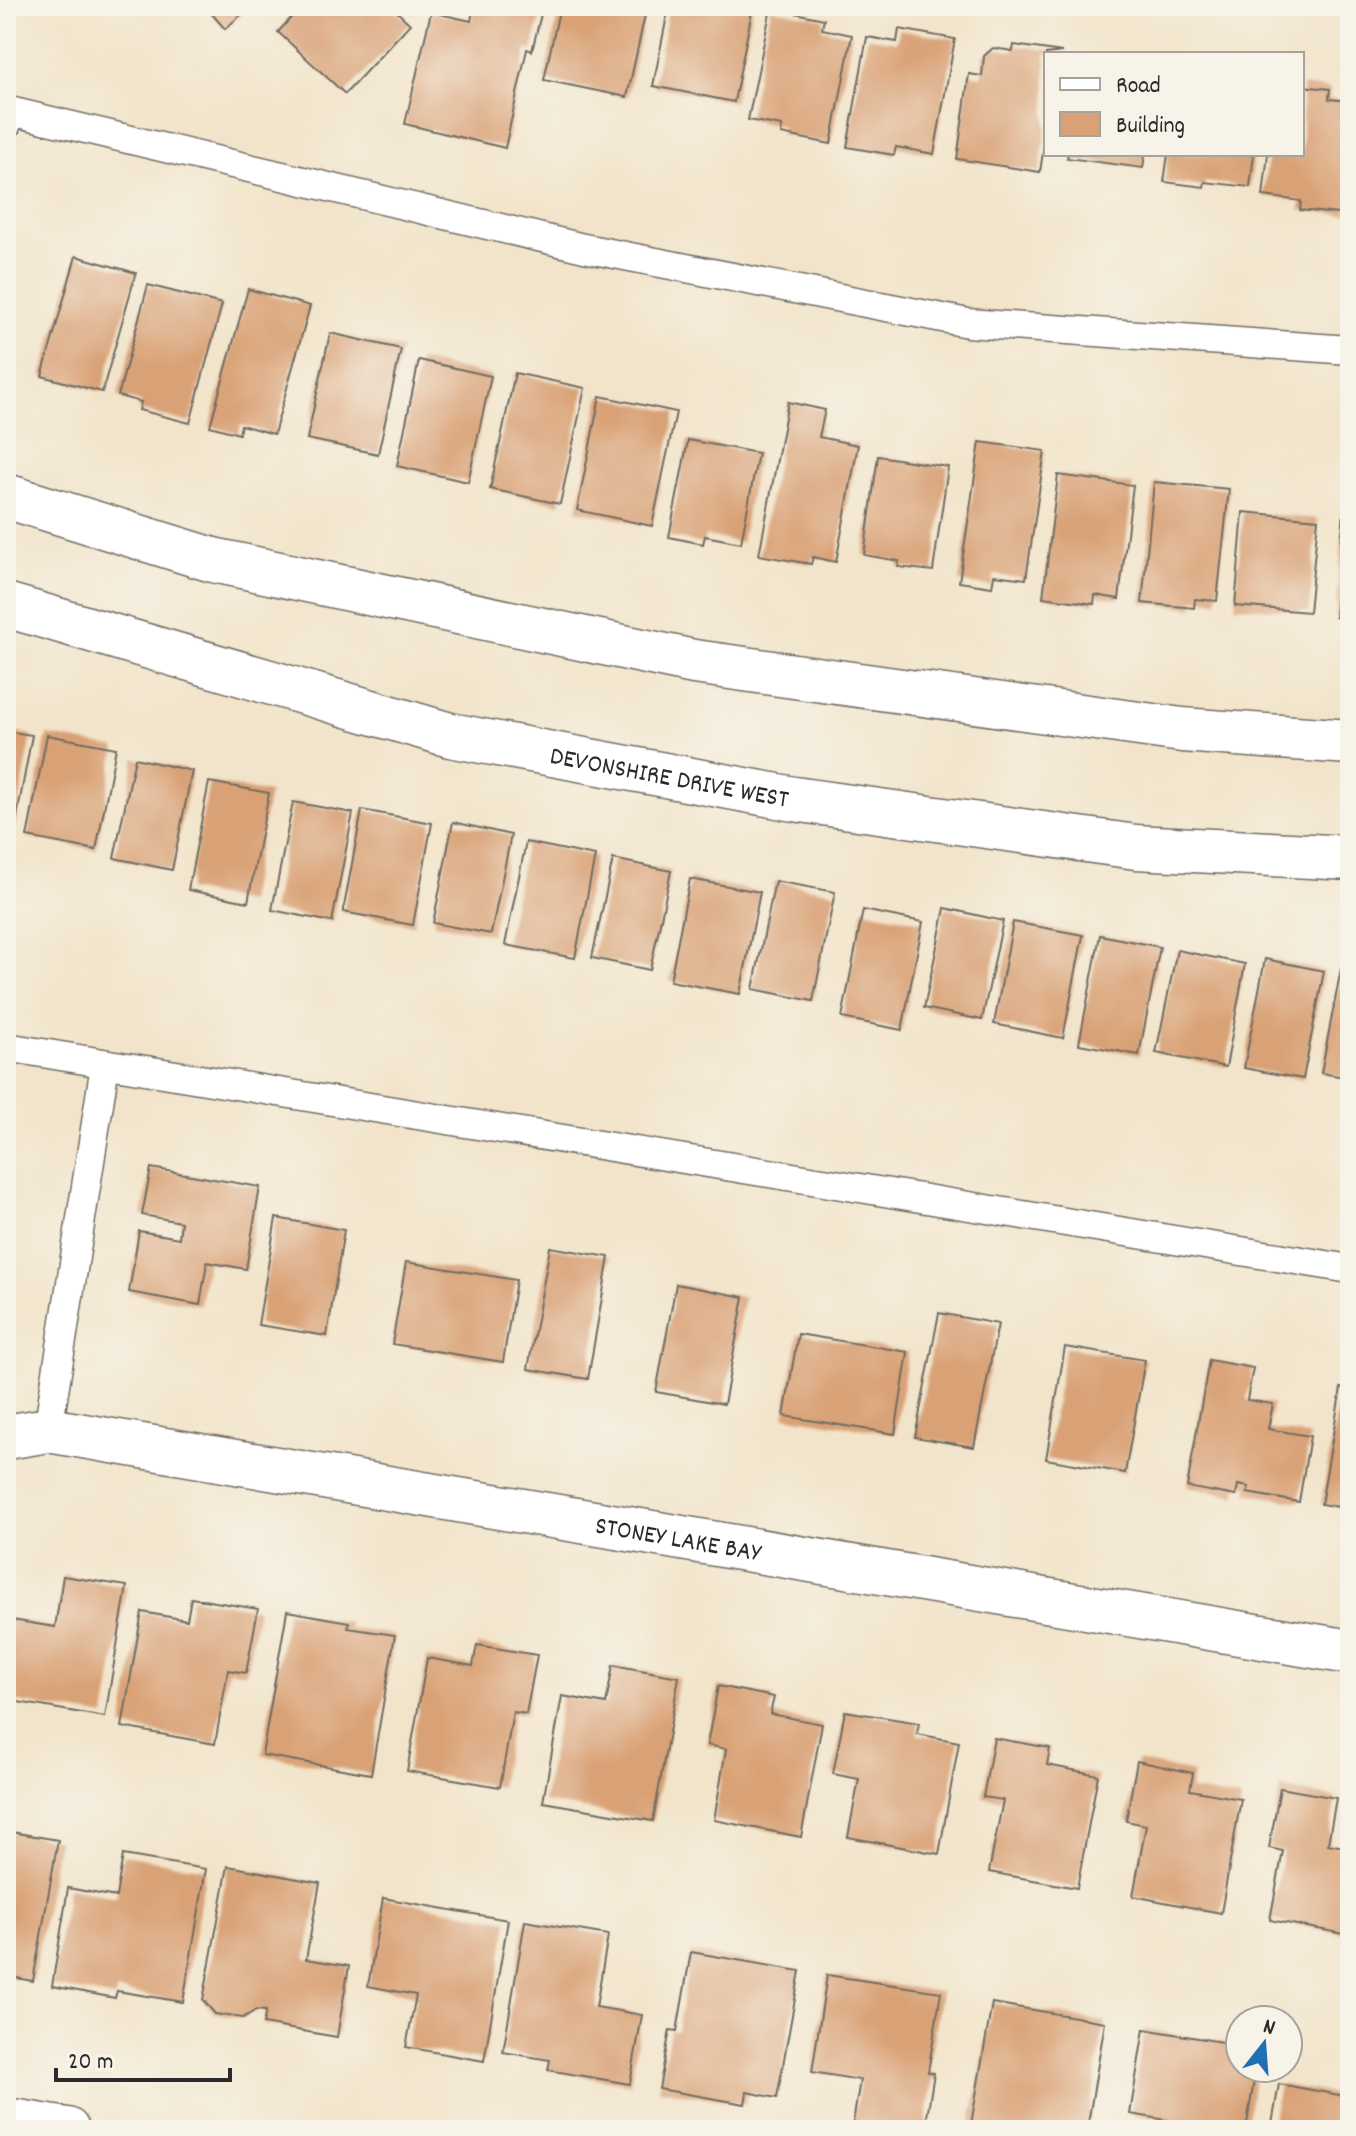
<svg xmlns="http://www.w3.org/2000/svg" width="1356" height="2136" font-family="Dekko,sans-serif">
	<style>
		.building { fill: #d9a176 }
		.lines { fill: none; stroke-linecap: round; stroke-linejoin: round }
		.lane-casing { stroke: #716c63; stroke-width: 31 }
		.street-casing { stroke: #716c63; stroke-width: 47 }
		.secondary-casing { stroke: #716c63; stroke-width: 47 }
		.lane { stroke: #fff; stroke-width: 28 }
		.street { stroke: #fff; stroke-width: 44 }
		.secondary { stroke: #fff; stroke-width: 44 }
		.labels { text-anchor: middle; stroke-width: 6; stroke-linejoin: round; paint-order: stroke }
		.street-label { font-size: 26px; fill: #2b2b2b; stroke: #f7f3e8 }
	</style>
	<rect width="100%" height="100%" fill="#f7f3e8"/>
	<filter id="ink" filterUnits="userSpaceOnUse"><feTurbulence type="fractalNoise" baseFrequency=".0125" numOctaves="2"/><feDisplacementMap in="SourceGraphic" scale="16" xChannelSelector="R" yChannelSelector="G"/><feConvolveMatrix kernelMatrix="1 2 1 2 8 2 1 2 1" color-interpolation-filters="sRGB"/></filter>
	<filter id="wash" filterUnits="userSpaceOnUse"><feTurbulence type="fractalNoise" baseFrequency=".006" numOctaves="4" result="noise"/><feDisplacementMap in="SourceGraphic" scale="32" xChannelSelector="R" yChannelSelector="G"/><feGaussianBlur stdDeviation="1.8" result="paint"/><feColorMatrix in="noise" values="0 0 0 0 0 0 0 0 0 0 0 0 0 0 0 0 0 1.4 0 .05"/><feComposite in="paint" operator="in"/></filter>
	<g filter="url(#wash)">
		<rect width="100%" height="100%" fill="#f2e4ca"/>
		<g id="blocks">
			<g class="building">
				<path d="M 205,6 L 251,6 L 225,29 Z"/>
				<path d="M 302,6 L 391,6 L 410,24 L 345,94 L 278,32 Z"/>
				<path d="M 474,6 L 543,6 L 532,51 L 527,49 L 505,148 L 405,124 L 431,12 L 471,21 Z"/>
				<path d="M 560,6 L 647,6 L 627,97 L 544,80 Z"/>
				<path d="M 669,6 L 753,6 L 734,102 L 653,86 Z"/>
				<path d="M 771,8 L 824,19 L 822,29 L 852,35 L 831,144 L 781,134 L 782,126 L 748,120 Z"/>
				<path d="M 899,29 L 955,39 L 934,154 L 896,147 L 894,155 L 847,147 L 867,37 L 897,42 Z"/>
				<path d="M 1014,45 L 1062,52 L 1046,54 L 1046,132 L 1040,172 L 957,159 L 969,74 L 982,76 L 984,56 L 993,48 L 1013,51 Z"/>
				<path d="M 1302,86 L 1330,89 L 1329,99 L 1350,101 L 1350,189 L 1347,215 L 1300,210 L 1301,201 L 1263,196 L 1268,154 L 1302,154 Z"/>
				<path d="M 1068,154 L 1145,154 L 1143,168 L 1067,158 Z"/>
				<path d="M 1168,154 L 1254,154 L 1250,187 L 1205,182 L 1204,187 L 1164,182 Z"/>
				<path d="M 76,256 L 136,273 L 102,392 L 42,376 Z"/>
				<path d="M 148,285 L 222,304 L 190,423 L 139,410 L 141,402 L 118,396 Z"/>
				<path d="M 248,289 L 310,306 L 274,434 L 241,425 L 239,434 L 210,426 Z"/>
				<path d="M 330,333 L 401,349 L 378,454 L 307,439 Z"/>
				<path d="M 419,360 L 491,376 L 468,482 L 397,466 Z"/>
				<path d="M 515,373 L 585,388 L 560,504 L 490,489 Z"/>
				<path d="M 600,396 L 676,412 L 652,526 L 577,510 Z"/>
				<path d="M 788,402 L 825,410 L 819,437 L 858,445 L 836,562 L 813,557 L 811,564 L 759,555 Z"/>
				<path d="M 688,440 L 758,453 L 741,543 L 705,536 L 703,544 L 669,537 Z"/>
				<path d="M 980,442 L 1045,451 L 1026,579 L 994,575 L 992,587 L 959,582 Z"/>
				<path d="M 878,456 L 948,467 L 933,571 L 898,567 L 899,561 L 864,555 Z"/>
				<path d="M 1058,475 L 1133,485 L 1119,599 L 1095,595 L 1094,604 L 1043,597 Z"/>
				<path d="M 1154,482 L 1229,489 L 1217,601 L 1195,599 L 1194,608 L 1142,603 Z"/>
				<path d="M 1345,499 L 1350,499 L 1350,618 L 1335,617 Z"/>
				<path d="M 1243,512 L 1318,519 L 1309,612 L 1235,606 Z"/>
				<path d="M 6,731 L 32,735 L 12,843 L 6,841 Z"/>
				<path d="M 47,735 L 116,748 L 96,850 L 27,837 Z"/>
				<path d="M 135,758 L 192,771 L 172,870 L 114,858 Z"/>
				<path d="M 209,782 L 269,793 L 248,902 L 188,890 Z"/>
				<path d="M 293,802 L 353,813 L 332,922 L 272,910 Z"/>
				<path d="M 362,810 L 432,823 L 413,925 L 343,912 Z"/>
				<path d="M 453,822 L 511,835 L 491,934 L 433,923 Z"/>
				<path d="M 526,842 L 595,856 L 575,958 L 505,945 Z"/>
				<path d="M 613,859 L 671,871 L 650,970 L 592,958 Z"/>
				<path d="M 690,879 L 760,892 L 740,994 L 670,981 Z"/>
				<path d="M 775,881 L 835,892 L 813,1001 L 753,989 Z"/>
				<path d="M 945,908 L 1003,921 L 982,1020 L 924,1008 Z"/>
				<path d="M 863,910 L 923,922 L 902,1030 L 842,1018 Z"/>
				<path d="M 1013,922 L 1083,935 L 1063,1038 L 994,1024 Z"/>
				<path d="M 1100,935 L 1160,947 L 1139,1055 L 1079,1044 Z"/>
				<path d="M 1177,950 L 1245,964 L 1226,1067 L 1156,1053 Z"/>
				<path d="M 1265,959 L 1324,971 L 1303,1079 L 1244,1068 Z"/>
				<path d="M 1341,969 L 1350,971 L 1350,1078 L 1321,1073 Z"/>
				<path d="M 151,1168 L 260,1187 L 246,1269 L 207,1262 L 200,1305 L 129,1292 L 139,1231 L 179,1238 L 181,1222 L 142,1215 Z"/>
				<path d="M 276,1218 L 344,1230 L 327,1336 L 258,1325 Z"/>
				<path d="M 550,1247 L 609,1257 L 588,1379 L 528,1369 Z"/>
				<path d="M 406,1262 L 516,1280 L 503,1362 L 392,1344 Z"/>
				<path d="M 676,1284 L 744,1297 L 724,1404 L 656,1392 Z"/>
				<path d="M 939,1313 L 998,1324 L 974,1447 L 915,1437 Z"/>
				<path d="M 798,1334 L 908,1352 L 895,1434 L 784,1416 Z"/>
				<path d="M 1065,1347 L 1145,1360 L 1125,1473 L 1046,1459 Z"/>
				<path d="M 1209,1360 L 1253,1368 L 1247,1400 L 1273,1404 L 1268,1429 L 1310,1436 L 1299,1502 L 1247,1493 L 1249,1487 L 1238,1485 L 1236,1496 L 1187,1487 Z"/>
				<path d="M 1341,1388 L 1350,1390 L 1350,1509 L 1321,1504 Z"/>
				<path d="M 63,1576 L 127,1586 L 105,1717 L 6,1700 L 6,1619 L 55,1627 Z"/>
				<path d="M 191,1598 L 258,1609 L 246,1673 L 228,1670 L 215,1744 L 122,1727 L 142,1612 L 187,1620 Z"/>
				<path d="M 287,1611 L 349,1622 L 348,1628 L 395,1635 L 371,1774 L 262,1755 Z"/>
				<path d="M 477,1645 L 537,1655 L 526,1714 L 513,1712 L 500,1787 L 407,1771 L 427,1658 L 473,1666 Z"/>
				<path d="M 613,1665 L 679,1677 L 653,1821 L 543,1802 L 562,1696 L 606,1704 Z"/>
				<path d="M 718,1686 L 774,1697 L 770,1714 L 822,1724 L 801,1837 L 714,1820 L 726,1749 L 707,1745 Z"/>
				<path d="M 845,1711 L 919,1723 L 917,1734 L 959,1742 L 939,1854 L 848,1837 L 859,1779 L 833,1774 Z"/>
				<path d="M 994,1738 L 1050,1748 L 1047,1765 L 1098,1775 L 1077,1888 L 989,1872 L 1003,1800 L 983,1797 Z"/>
				<path d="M 1137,1761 L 1193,1773 L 1190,1790 L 1241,1799 L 1221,1913 L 1133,1896 L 1146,1825 L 1126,1821 Z"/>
				<path d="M 1280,1788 L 1336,1798 L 1328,1844 L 1350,1848 L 1350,1935 L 1270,1920 L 1283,1851 L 1269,1848 Z"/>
				<path d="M 6,1831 L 58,1840 L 33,1981 L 6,1976 Z"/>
				<path d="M 123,1855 L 206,1869 L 183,2002 L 117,1991 L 115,1998 L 52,1986 L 68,1888 L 116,1897 Z"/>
				<path d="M 228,1866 L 320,1883 L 306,1959 L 349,1966 L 337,2037 L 263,2024 L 266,2011 L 256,2010 L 243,2018 L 215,2014 L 203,2000 Z"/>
				<path d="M 383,1898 L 508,1920 L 484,2061 L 406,2047 L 416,1995 L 368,1986 Z"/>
				<path d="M 525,1921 L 608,1935 L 596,2007 L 642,2015 L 630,2084 L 548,2070 L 550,2060 L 503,2052 Z"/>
				<path d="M 691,1952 L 800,1971 L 777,2098 L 747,2092 L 745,2104 L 659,2089 L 670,2030 L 677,2031 Z"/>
				<path d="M 827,1975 L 941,1992 L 928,2072 L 934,2073 L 925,2130 L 895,2130 L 853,2123 L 860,2080 L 812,2072 Z"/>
				<path d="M 992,2003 L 1105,2022 L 1087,2130 L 970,2130 Z"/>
				<path d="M 1144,2029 L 1240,2045 L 1240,2068 L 1256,2068 L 1246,2130 L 1178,2130 L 1179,2122 L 1130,2114 Z"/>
				<path d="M 1279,2084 L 1350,2097 L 1346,2130 L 1271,2130 Z"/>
			</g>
		</g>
	</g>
	<g filter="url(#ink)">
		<use href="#blocks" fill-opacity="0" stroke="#716c63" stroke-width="2"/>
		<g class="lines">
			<g class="lane-casing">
				<g id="lane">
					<path d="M 6,126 L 10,111 L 584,248 L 968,323 L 1350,350"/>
					<path d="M 6,1047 L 1350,1269"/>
					<path d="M 48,1430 L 105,1065"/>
				</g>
			</g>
			<g class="street-casing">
				<g id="street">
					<path id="s1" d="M 6,1437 L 48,1430 L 1350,1652"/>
					<path d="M 6,2120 L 67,2130"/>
				</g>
			</g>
			<g class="secondary-casing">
				<g id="secondary">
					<path d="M 6,496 L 213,560 L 694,662 L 1182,730 L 1350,742"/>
					<path id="s2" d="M 6,605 L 450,735 L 794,799 L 1136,847 L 1350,858"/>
				</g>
			</g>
			<use href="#lane" class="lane"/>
			<use href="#street" class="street"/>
			<use href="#secondary" class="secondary"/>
		</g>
	</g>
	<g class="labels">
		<g class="street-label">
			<text dy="9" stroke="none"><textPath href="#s2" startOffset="686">DEVONSHIRE DRIVE WEST</textPath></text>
			<text dy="9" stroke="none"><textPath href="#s1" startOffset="682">STONEY LAKE BAY</textPath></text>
		</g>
	</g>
	<rect width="1356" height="2136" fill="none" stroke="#f7f3e8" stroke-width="32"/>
	<rect x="1044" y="52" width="260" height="104" fill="#f7f3e8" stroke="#a5a39c" stroke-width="2"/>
	<rect x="1060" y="78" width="40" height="12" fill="#ffffff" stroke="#a5a39c" stroke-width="2"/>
	<text x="1116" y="92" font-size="24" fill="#2b2b2b">Road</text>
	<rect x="1060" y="112" width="40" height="24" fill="#d9a176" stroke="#a5a39c" stroke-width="2"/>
	<text x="1116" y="132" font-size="24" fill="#2b2b2b">Building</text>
	<g transform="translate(1264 2044) rotate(17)"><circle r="38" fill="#f7f3e8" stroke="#a5a39c" stroke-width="2"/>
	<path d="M0-6L14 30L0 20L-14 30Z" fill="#1f6fb2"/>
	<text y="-12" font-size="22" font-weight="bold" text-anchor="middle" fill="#2b2b2b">N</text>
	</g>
	<path d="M56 2068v12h174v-12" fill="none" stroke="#2b2b2b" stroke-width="4"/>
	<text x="68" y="2068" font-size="24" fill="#2b2b2b" stroke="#f7f3e8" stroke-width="6" paint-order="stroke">20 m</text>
</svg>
